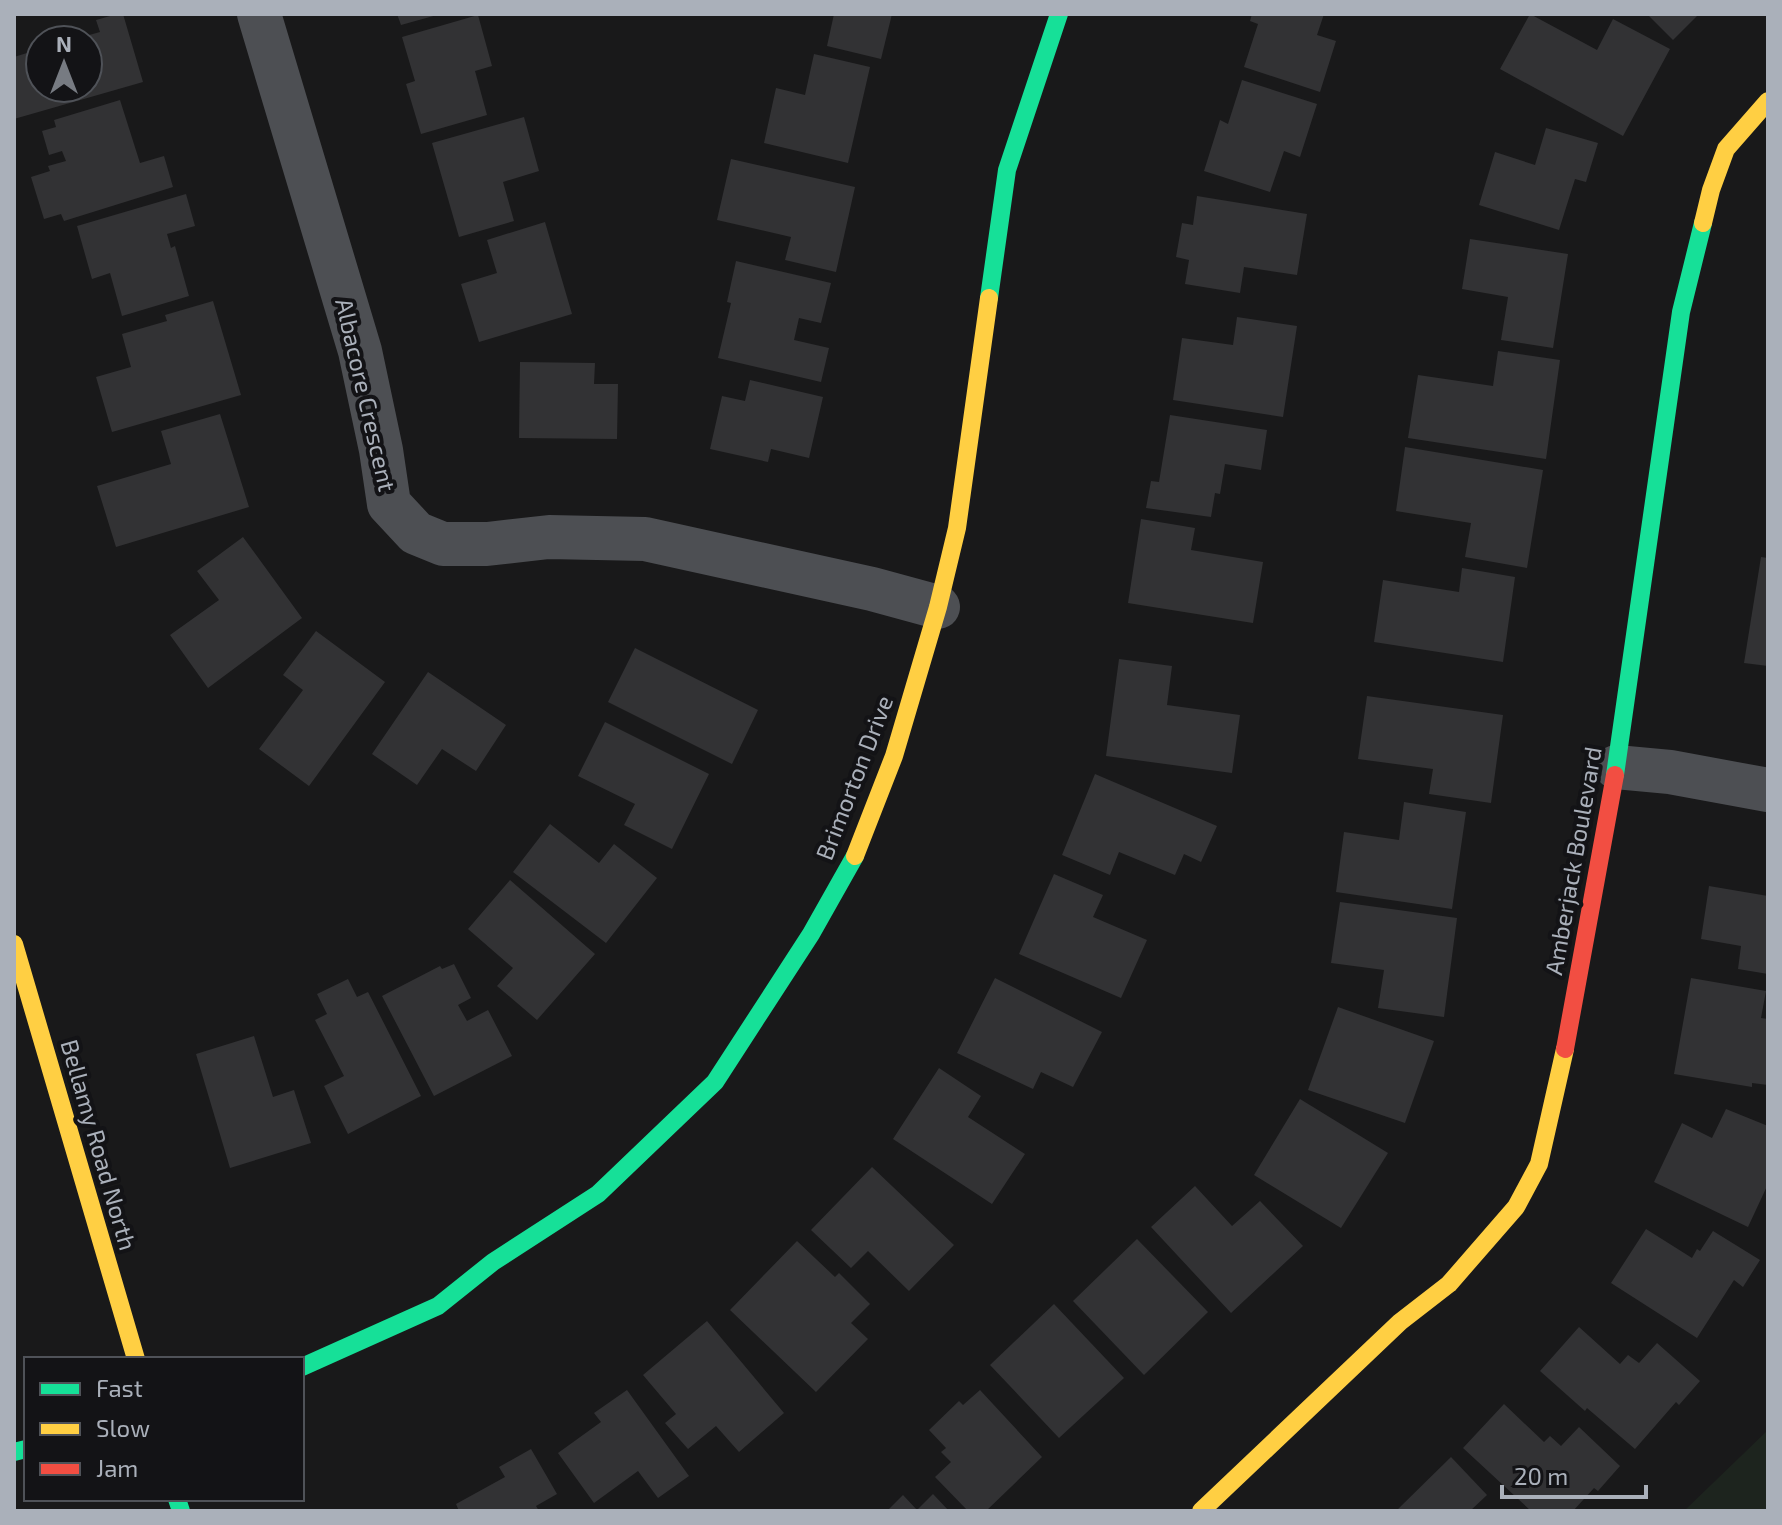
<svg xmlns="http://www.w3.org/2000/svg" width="1782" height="1525" font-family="'Exo 2',sans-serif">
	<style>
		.green { fill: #1d241e }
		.building { fill: #323234 }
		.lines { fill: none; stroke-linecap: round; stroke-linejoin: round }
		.street { stroke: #4d4f53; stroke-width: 44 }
		.fast { stroke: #16e098; stroke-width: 18 }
		.slow { stroke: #ffcf43; stroke-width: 18 }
		.jam { stroke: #f24e42; stroke-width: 18 }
		.labels { text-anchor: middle; stroke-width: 8; stroke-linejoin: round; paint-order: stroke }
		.street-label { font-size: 24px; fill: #aab0ba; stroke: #131316 }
	</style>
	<rect width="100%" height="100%" fill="#19191a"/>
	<path class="green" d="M 1768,1430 L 1768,1511 L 1684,1511 Z"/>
	<g class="building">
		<path d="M 117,14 L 123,14 L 143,82 L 14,119 L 14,57 L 40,49 L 40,88 L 88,88 L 88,40 L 75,39 L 100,32 L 96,20 Z"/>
		<path d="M 397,14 L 437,14 L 437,15 L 401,25 Z"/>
		<path d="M 834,14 L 892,14 L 881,59 L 827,46 Z"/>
		<path d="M 1252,14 L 1324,14 L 1317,35 L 1336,41 L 1320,92 L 1244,67 L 1258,24 L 1250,21 Z"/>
		<path d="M 1530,14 L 1597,50 L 1613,19 L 1670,49 L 1623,136 L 1500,69 Z"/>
		<path d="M 1647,14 L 1699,14 L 1673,40 Z"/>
		<path d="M 478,15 L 492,66 L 475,71 L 487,115 L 421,134 L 406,84 L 415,81 L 402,37 Z"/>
		<path d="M 814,54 L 870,67 L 848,163 L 764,143 L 776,88 L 805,95 Z"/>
		<path d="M 1242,80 L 1317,104 L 1300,157 L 1284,151 L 1270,192 L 1204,171 L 1220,120 L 1228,124 Z"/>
		<path d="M 120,100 L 140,163 L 164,156 L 173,187 L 64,221 L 61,214 L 44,219 L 31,177 L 50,171 L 48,166 L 66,161 L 62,151 L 49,155 L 42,131 L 56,127 L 54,120 Z"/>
		<path d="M 524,117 L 539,171 L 503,182 L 514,221 L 459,237 L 432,143 Z"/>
		<path d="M 1546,128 L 1598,143 L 1586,182 L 1575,179 L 1559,230 L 1479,205 L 1495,152 L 1535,165 Z"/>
		<path d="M 731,159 L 855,187 L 836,272 L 785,260 L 791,237 L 717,220 Z"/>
		<path d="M 186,194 L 195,226 L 167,234 L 171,248 L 175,246 L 189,296 L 122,316 L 110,273 L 92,279 L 77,226 Z"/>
		<path d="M 1197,196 L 1307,214 L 1297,275 L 1244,267 L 1240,293 L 1185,284 L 1189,260 L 1176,257 L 1182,223 L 1193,225 Z"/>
		<path d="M 545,222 L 572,314 L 479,342 L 461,284 L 497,273 L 487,240 Z"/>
		<path d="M 1470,239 L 1568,254 L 1553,348 L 1501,340 L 1508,297 L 1462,289 Z"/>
		<path d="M 736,261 L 831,283 L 821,323 L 799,318 L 794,340 L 829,348 L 821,382 L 718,358 L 731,303 L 727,302 Z"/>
		<path d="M 213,301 L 241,395 L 112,432 L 96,377 L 131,367 L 122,334 L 167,321 L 165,315 Z"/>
		<path d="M 1237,317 L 1297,326 L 1283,417 L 1173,400 L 1182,338 L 1233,345 Z"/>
		<path d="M 1498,351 L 1560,360 L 1546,459 L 1408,438 L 1418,375 L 1493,386 Z"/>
		<path d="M 520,362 L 595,363 L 594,384 L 618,384 L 617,439 L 519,438 Z"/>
		<path d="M 750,380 L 823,397 L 809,458 L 771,449 L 768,462 L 710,449 L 722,396 L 745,401 Z"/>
		<path d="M 220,414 L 249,507 L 116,547 L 97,486 L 171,464 L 161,431 Z"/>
		<path d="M 1170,415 L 1267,430 L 1261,470 L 1225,464 L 1220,494 L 1215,493 L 1211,517 L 1146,508 L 1151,481 L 1159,482 Z"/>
		<path d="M 1405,447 L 1543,470 L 1527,568 L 1465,557 L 1471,523 L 1396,511 Z"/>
		<path d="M 1141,519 L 1195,528 L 1191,550 L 1263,562 L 1253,623 L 1128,603 Z"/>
		<path d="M 243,537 L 302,618 L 208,688 L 170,635 L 219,600 L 197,571 Z"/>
		<path d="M 1761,557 L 1768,558 L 1768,666 L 1744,663 Z"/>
		<path d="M 1462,568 L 1515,577 L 1503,662 L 1374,642 L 1383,580 L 1459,592 Z"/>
		<path d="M 316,631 L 385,682 L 309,786 L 259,749 L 303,690 L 283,675 Z"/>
		<path d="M 635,648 L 758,710 L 732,764 L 608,702 Z"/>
		<path d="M 1119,659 L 1172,666 L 1167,705 L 1240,715 L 1232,773 L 1106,756 Z"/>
		<path d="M 428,672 L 506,725 L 476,771 L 442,749 L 417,785 L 372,754 Z"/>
		<path d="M 1367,696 L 1503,715 L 1491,803 L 1429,794 L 1433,769 L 1358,759 Z"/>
		<path d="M 605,722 L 709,774 L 672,849 L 624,825 L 635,804 L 578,776 Z"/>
		<path d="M 1095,774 L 1217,826 L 1201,862 L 1184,854 L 1175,875 L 1119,852 L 1110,875 L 1062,855 Z"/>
		<path d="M 1404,802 L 1466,812 L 1452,909 L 1336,892 L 1344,832 L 1399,840 Z"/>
		<path d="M 550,824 L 599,863 L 614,844 L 657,878 L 606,943 L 513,872 Z"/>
		<path d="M 1054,874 L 1103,895 L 1093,917 L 1147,940 L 1121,998 L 1019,954 Z"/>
		<path d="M 510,880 L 595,954 L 537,1020 L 497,986 L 513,968 L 468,929 Z"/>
		<path d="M 1709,886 L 1768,896 L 1768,974 L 1738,969 L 1741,946 L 1701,939 Z"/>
		<path d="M 1340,902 L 1457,918 L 1444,1017 L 1378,1008 L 1384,970 L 1331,963 Z"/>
		<path d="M 454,964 L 471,998 L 458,1005 L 467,1021 L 488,1010 L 512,1056 L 434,1096 L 382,996 L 440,966 L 442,969 Z"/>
		<path d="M 995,978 L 1102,1032 L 1073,1087 L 1041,1072 L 1033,1089 L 957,1053 Z"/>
		<path d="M 1691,978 L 1766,991 L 1761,1018 L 1768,1019 L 1768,1085 L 1752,1083 L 1752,1087 L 1674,1074 Z"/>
		<path d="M 348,979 L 357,997 L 368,992 L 421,1096 L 348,1134 L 324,1086 L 344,1076 L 315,1020 L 327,1014 L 317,994 Z"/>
		<path d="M 1338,1007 L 1434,1041 L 1405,1123 L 1308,1090 Z"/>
		<path d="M 254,1036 L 273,1097 L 294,1090 L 311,1143 L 230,1168 L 196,1054 Z"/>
		<path d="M 939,1068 L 981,1096 L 968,1117 L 1025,1154 L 992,1204 L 893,1139 Z"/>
		<path d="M 1300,1099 L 1388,1153 L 1341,1228 L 1254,1175 Z"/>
		<path d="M 1726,1109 L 1768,1126 L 1768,1184 L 1748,1227 L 1654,1182 L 1682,1123 L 1712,1138 Z"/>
		<path d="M 872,1167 L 954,1245 L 909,1291 L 868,1251 L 851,1268 L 811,1230 Z"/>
		<path d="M 1195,1186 L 1232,1226 L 1260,1201 L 1303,1246 L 1231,1313 L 1151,1227 Z"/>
		<path d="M 1646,1229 L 1692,1258 L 1697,1249 L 1700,1251 L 1713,1231 L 1760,1260 L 1743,1287 L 1734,1280 L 1697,1338 L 1611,1283 Z"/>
		<path d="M 1137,1239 L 1208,1312 L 1144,1375 L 1073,1301 Z"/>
		<path d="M 797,1241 L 835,1277 L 839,1273 L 870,1304 L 851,1323 L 868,1339 L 816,1392 L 730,1310 Z"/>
		<path d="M 1054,1304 L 1124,1378 L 1059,1438 L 990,1365 Z"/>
		<path d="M 707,1321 L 784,1413 L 739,1452 L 716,1426 L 688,1449 L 665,1423 L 676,1414 L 643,1375 Z"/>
		<path d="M 1579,1327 L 1620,1364 L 1628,1355 L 1639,1363 L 1657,1343 L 1700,1381 L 1679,1405 L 1676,1402 L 1635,1449 L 1587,1408 L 1585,1411 L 1540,1371 Z"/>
		<path d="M 627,1390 L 689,1476 L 658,1498 L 638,1471 L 594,1503 L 558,1453 L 601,1422 L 594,1413 Z"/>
		<path d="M 980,1390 L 1042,1457 L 986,1511 L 968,1511 L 935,1477 L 951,1462 L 941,1452 L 946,1448 L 929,1430 L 959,1401 L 963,1405 Z"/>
		<path d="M 1504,1404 L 1544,1442 L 1550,1436 L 1561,1446 L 1579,1427 L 1620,1466 L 1598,1491 L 1594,1488 L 1573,1511 L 1531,1511 L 1463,1448 Z"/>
		<path d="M 531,1449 L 557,1494 L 536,1506 L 539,1511 L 459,1511 L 456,1504 L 505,1477 L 499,1467 Z"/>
		<path d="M 1451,1457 L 1487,1495 L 1470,1511 L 1396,1511 Z"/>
		<path d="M 933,1494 L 949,1511 L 887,1511 L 903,1495 L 917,1510 Z"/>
	</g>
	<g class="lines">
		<g class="street">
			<path d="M 259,14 L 360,351 L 381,450 L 389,504 L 416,533 L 443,544 L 487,544 L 549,537 L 645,539 L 872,589 L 938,607"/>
			<path d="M 1616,767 L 1670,772 L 1768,790"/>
		</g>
		<g class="fast">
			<path d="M 989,298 L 1007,170 L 1059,14"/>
			<path d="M 1615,775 L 1681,312 L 1703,223"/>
			<path d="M 302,1367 L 438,1306 L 493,1262 L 598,1194 L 715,1082 L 811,934 L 855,856"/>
			<path d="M 14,1452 L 26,1449"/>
			<path d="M 177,1499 L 181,1511"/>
		</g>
		<g class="slow">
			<path d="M 1703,223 L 1711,190 L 1726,149 L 1768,101"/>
			<path d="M 855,856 L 894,756 L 938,607 L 957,528 L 989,298"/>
			<path d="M 14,944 L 136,1359"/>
			<path d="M 1201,1511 L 1400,1322 L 1449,1284 L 1516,1207 L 1539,1164 L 1565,1049"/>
		</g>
		<path class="jam" d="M 1565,1049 L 1615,775"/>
	</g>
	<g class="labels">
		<g class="street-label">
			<text transform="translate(365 395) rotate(77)" y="8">Albacore Crescent</text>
			<text transform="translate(855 778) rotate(-69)" y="8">Brimorton Drive</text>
			<text transform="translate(1574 861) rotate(-80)" y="8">Amberjack Boulevard</text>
			<text transform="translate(98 1145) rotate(74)" y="8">Bellamy Road North</text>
		</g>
	</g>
	<rect width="1782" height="1525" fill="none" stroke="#aab0ba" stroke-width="32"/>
	<rect x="24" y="1357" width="280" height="144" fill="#131316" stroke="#4f5258" stroke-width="2"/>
	<rect x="40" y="1383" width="40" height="12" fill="#16e098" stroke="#4f5258" stroke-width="2"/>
	<text x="96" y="1397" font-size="24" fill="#aab0ba">Fast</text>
	<rect x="40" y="1423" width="40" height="12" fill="#ffcf43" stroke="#4f5258" stroke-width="2"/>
	<text x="96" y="1437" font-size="24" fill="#aab0ba">Slow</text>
	<rect x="40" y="1463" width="40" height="12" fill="#f24e42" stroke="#4f5258" stroke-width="2"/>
	<text x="96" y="1477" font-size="24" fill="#aab0ba">Jam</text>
	<g transform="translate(64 64)"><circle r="38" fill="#131316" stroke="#4f5258" stroke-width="2"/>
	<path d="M0-6L14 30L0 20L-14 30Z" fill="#777b82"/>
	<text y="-12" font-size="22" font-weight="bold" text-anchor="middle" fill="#aab0ba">N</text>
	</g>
	<path d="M1502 1485v12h144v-12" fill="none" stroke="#aab0ba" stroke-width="4"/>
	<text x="1514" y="1485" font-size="24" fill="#aab0ba" stroke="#131316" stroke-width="6" paint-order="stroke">20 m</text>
</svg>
